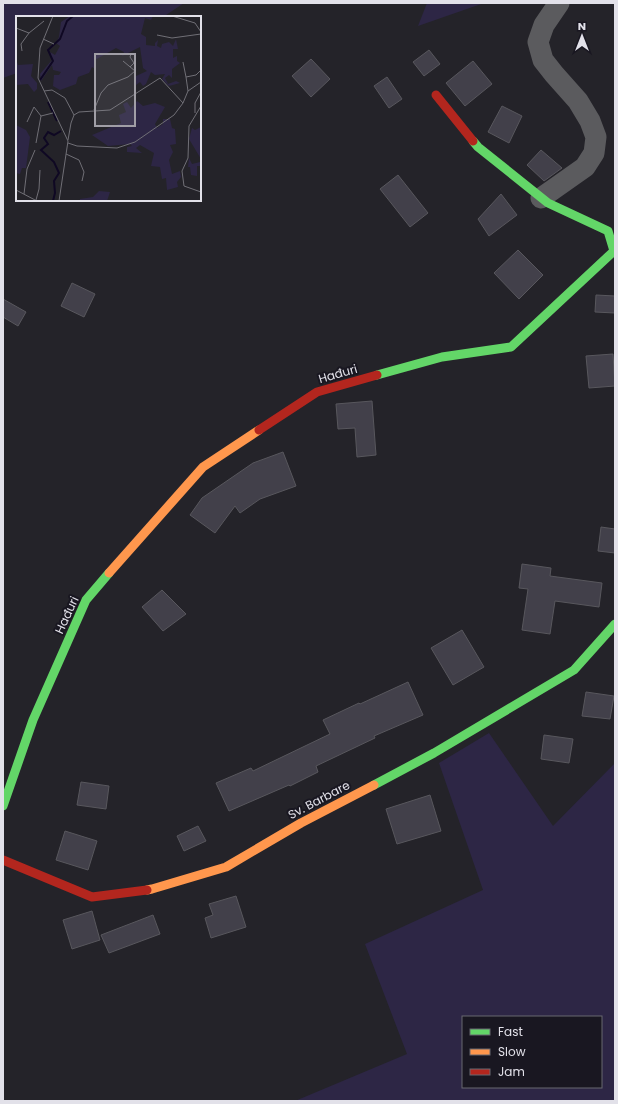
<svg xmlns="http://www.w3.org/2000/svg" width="618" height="1104" font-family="Poppins,sans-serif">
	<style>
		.green { fill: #2d2645; fill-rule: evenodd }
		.building { fill: #42404a; stroke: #58575d }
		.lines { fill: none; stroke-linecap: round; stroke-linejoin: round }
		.street { stroke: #5b5b5e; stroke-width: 21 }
		.fast { stroke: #63d668; stroke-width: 9 }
		.slow { stroke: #ff974d; stroke-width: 9 }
		.jam { stroke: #b3261e; stroke-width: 9 }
		.labels { text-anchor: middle; stroke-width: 4; stroke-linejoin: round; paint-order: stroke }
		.street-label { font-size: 12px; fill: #e2e1e9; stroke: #191721 }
		.inset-river { fill: none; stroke: #0f0823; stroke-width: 2 }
		.inset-road { fill: none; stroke: #706f76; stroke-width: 1 }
		.view { fill: #a09ea6; fill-opacity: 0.15; stroke: #a09ea6; stroke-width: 2 }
		.inset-edge { fill: none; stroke: #e2e1e9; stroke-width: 2 }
	</style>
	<rect width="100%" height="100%" fill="#242329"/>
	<g class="green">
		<path d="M 3,3 L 184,3 L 163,17 L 17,17 L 17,73 L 3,78 Z"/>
		<path d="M 427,3 L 484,3 L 418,26 Z"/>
		<path d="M 489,733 L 553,826 L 615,763 L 615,1101 L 295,1101 L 407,1054 L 365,944 L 483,890 L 439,763 ZM 463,1017 L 601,1017 L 601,1087 L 463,1087 Z"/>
	</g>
	<g class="building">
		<path d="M 429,50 L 440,64 L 424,76 L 413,62 Z"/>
		<path d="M 311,59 L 330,79 L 311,97 L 292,76 Z"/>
		<path d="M 473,61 L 492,84 L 465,106 L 446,83 Z"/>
		<path d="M 387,77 L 402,99 L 389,108 L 374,86 Z"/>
		<path d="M 502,106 L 522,116 L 509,143 L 488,132 Z"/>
		<path d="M 541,150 L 562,168 L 544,181 L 527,165 Z"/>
		<path d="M 398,175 L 428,213 L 410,227 L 380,189 Z"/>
		<path d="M 501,194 L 517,215 L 489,236 L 478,219 Z"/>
		<path d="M 518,250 L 543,275 L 519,299 L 494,273 Z"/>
		<path d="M 72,283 L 95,294 L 84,317 L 61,306 Z"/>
		<path d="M 596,295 L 615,296 L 615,313 L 595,312 Z"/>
		<path d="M 3,299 L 26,312 L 18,326 L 3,317 Z"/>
		<path d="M 613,354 L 615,386 L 589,388 L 586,356 Z"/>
		<path d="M 372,401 L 376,455 L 357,457 L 355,428 L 338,429 L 336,404 Z"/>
		<path d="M 283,452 L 296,486 L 260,499 L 240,513 L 235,506 L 215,533 L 190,515 L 202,498 L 253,463 Z"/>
		<path d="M 601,527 L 615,529 L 615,553 L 598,551 Z"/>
		<path d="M 522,564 L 551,568 L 550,576 L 602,583 L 599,607 L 555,601 L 550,634 L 522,630 L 528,589 L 519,588 Z"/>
		<path d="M 162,590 L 186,614 L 163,631 L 142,607 Z"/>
		<path d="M 462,630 L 484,667 L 453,685 L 431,648 Z"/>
		<path d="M 408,682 L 423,715 L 374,736 L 375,738 L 316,766 L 318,772 L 290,786 L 289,785 L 229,811 L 216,783 L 251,768 L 253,771 L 330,734 L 323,720 L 359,703 L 360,704 Z"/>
		<path d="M 586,692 L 614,696 L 610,719 L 582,716 Z"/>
		<path d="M 544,735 L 573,739 L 569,763 L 541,759 Z"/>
		<path d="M 81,782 L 109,786 L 106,809 L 77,805 Z"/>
		<path d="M 430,795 L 441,831 L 397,844 L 386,809 Z"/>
		<path d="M 198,826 L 206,841 L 184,851 L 177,836 Z"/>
		<path d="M 65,831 L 97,841 L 88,870 L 56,860 Z"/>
		<path d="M 236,896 L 246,927 L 211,938 L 205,918 L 213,915 L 209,904 Z"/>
		<path d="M 92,911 L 100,940 L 72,949 L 63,920 Z"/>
		<path d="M 153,915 L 160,934 L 109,953 L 101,935 Z"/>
	</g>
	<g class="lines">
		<path class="street" d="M 541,198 L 585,167 L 594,153 L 596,137 L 590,121 L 578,101 L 554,74 L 543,60 L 538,42 L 544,25 L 559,3"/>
		<g class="fast">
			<path d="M 377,375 L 442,357 L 511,347 L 614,251 L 608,231 L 548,203 L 478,147 L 473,141"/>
			<path d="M 374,785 L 434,753 L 574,670 L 615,624"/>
			<path d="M 3,806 L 33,720 L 86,600 L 109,573"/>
		</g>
		<g class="slow">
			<path d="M 109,573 L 203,467 L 259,430"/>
			<path d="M 147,890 L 152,889 L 226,867 L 301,823 L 374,785"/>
		</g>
		<g class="jam">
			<path d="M 436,95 L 473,141"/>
			<path d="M 259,430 L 317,392 L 377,375"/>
			<path d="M 3,860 L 92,897 L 147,890"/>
		</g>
	</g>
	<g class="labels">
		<g class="street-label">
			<text transform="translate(338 374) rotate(-16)" y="4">Hađuri</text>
			<text transform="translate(67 615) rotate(-65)" y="4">Hađuri</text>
			<text transform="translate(319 800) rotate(-28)" y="4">Sv. Barbare</text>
		</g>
	</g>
	<g transform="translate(16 16)">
		<rect width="185" height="185" fill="#242329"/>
		<path d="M 54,0 L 137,0 L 135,4 L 129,2 L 125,18 L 130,21 L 130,29 L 139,30 L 139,27 L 142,24 L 141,30 L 145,32 L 146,28 L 153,26 L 157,30 L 160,23 L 162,33 L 157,33 L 157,42 L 161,40 L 161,45 L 164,47 L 156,53 L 156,62 L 153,59 L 149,62 L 152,68 L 160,65 L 164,67 L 153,70 L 146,63 L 149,58 L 139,59 L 135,56 L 130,68 L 127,70 L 124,66 L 120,69 L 120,60 L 131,55 L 127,52 L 124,31 L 106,40 L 108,36 L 100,32 L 79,44 L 79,53 L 76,51 L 73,57 L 62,61 L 60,68 L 44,74 L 37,70 L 38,59 L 43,59 L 45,56 L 37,54 L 36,49 L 25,65 L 24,58 L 36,44 L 34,36 L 39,39 L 44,30 L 40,27 L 43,21 L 45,6 ZM 0,43 L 2,49 L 17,48 L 15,60 L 21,67 L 21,73 L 18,76 L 12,68 L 0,69 ZM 121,85 L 127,90 L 139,87 L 149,91 L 139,108 L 141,112 L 147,108 L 147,103 L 154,103 L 156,112 L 159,113 L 160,128 L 154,129 L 157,136 L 153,144 L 156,158 L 164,155 L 165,161 L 161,166 L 162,171 L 151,174 L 150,162 L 146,163 L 144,151 L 135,150 L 138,137 L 124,129 L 120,132 L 126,137 L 111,136 L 111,131 L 116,130 L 114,128 L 92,130 L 76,119 L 105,107 L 103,99 L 110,96 L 107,88 L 111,86 L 115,92 ZM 0,109 L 10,114 L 14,121 L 10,152 L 6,152 L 4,158 L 0,157 ZM 185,111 L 185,143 L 173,123 L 176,112 L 179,114 ZM 173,142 L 176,148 L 184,146 L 185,150 L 181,150 L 181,160 L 175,159 L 174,151 L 172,151 ZM 83,175 L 94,176 L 91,185 L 64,185 L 64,183 L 77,181 Z" fill="#2d2645"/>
		<path class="inset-river" d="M 24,64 L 37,45 L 32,34 L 44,23 L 51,5 L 57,0M 32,86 L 41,105M 37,185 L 39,177 L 38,165 L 43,157 L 38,146 L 25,134 L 32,128 L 28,122 L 32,116 L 38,119 L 45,115"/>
		<path class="inset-road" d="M 37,0 L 24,32 L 22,62 L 52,125 L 43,185M 156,0 L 179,7 L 185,16M 0,12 L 13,17 L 28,5M 141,19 L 156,22 L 185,18M 27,23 L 38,28M 6,35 L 5,28 L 13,17M 167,46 L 170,61M 114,51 L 118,47 L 114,41 L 115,38M 28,75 L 36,74 L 49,82 L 58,99M 172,75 L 170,61 L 180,59 L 185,54M 185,90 L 173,110 L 172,142 L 166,155 L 168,170 L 185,176M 78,94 L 85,77 L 92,69 L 112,61 L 119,55 L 107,45M 179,97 L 179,87 L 185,76M 11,106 L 18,91 L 25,100 L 37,97M 52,124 L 55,107 L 58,99 L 63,96 L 94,94 L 144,62 L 167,87 L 172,75 L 185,66M 20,127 L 25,100M 52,127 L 61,130 L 101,132 L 119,126 L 158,99 L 167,87M 50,138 L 63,144 L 68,156 L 66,165M 0,174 L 21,185M 8,178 L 11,153 L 19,134M 20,184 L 23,173 L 24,154"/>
		<path class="view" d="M 79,38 L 119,38 L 119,110 L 79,110 Z"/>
		<rect width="185" height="185" class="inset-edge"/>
	</g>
	<rect width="618" height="1104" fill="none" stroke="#e2e1e9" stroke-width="8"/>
	<rect x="462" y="1016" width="140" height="72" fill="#191721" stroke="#696871"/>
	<rect x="470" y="1029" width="20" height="6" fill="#63d668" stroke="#696871"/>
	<text x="498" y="1036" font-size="12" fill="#e2e1e9">Fast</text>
	<rect x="470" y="1049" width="20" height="6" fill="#ff974d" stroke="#696871"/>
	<text x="498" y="1056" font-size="12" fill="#e2e1e9">Slow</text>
	<rect x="470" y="1069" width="20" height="6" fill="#b3261e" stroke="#696871"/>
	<text x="498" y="1076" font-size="12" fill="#e2e1e9">Jam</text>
	<g transform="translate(582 36)" stroke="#191721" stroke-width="3" paint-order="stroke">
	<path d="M0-3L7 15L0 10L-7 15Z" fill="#e2e1e9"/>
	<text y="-6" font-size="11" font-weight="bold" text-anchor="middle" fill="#e2e1e9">N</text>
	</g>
</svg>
